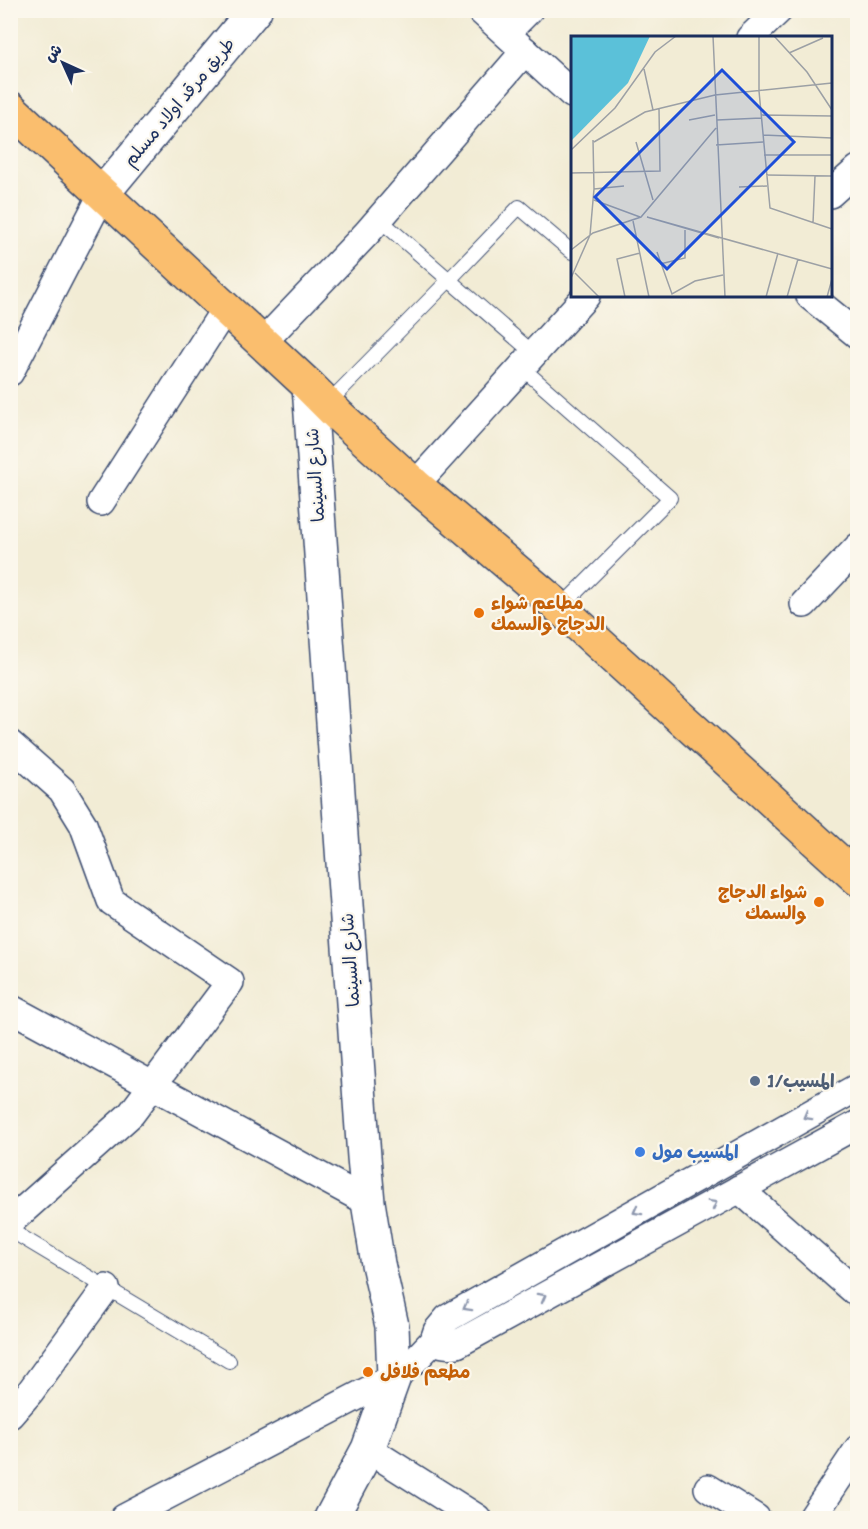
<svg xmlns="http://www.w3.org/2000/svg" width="868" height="1529" font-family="Itim,'Playpen Sans Arabic',sans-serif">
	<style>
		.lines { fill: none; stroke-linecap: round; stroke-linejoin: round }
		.service-casing { stroke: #3b4b70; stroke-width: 16 }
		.minor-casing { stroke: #3b4b70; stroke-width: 30 }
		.tertiary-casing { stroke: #3b4b70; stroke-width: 36 }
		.primary-casing { stroke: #3b4b70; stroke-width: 36 }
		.service { stroke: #fff; stroke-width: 14 }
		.minor { stroke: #fff; stroke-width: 27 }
		.tertiary { stroke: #fff; stroke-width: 33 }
		.primary { stroke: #fabe6e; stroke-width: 33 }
		.oneway { stroke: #8d97ae }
		.food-dot { fill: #e8710a; stroke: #fbf7ec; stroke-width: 2 }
		.service-dot { fill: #5c6f8a; stroke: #fbf7ec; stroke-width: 2 }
		.shop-dot { fill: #3f7fe0; stroke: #fbf7ec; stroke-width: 2 }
		.labels { text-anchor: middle; stroke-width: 4.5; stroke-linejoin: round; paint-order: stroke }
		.street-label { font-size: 18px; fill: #1b2f5e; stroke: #fbf7ec }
		.food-label { font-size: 18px; font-weight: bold; fill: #c56008; stroke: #fbf7ec; text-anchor: start }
		.service-label { font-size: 18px; font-weight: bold; fill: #4e5e75; stroke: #fbf7ec; text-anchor: start }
		.shop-label { font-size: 18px; font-weight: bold; fill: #366cbe; stroke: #fbf7ec; text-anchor: start }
		.inset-road { fill: none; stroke: #9ca0a5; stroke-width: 1.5 }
		.view { fill: #1d4ed8; fill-opacity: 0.15; stroke: #1d4ed8; stroke-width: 3 }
		.inset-edge { fill: none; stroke: #1b2f5e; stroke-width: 3 }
	</style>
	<rect width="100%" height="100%" fill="#fbf7ec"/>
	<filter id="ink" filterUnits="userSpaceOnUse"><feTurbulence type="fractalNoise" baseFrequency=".0167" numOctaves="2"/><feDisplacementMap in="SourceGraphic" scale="12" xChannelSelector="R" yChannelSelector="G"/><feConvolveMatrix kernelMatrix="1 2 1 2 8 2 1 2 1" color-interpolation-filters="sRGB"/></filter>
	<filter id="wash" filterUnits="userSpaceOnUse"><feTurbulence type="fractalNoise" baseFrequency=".008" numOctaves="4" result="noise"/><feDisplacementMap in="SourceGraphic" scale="24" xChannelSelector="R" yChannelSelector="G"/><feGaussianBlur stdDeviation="1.35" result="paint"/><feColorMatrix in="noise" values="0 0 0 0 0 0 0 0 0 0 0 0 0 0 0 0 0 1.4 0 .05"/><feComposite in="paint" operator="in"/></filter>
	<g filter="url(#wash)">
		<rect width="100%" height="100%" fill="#f2ecd5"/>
	</g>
	<g filter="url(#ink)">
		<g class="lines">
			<g class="service-casing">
				<g id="service">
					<path d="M 379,219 L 533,353"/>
					<path d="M 521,367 L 670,498 L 560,608"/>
					<path d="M 327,404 L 449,280 L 519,207 L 572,252"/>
					<path d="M 10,1230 L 229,1361"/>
				</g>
			</g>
			<g class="minor-casing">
				<g id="minor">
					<path d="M 480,10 L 572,94"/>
					<path d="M 506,33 L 529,10"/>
					<path d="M 750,38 L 779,10"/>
					<path d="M 830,194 L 858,169"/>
					<path d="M 810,296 L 858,335"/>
					<path d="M 262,343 L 367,233 L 525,51"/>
					<path d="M 10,372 L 103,193"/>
					<path d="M 415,485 L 586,296"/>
					<path d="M 101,502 L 225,309"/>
					<path d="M 804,604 L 858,547"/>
					<path d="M 10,744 L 62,790 L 83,824 L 111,901 L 230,982 L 131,1114 L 10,1222"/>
					<path d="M 10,1008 L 368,1202"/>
					<path d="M 739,1189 L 858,1294"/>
					<path d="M 434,1340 C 442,1345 448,1345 457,1344 L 858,1124"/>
					<path d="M 10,1415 L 30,1392 L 106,1288"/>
					<path d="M 368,1449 L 477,1518"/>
					<path d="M 708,1488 L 756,1518"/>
					<path d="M 124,1518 L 394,1377 L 415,1360 L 434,1340 L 437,1331 L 448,1318 L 858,1087"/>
					<path d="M 812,1518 L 858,1449"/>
				</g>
			</g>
			<g class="tertiary-casing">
				<g id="tertiary">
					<path d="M 103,193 L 255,10"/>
					<path d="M 309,386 L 364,1157 L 368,1202 L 378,1264 L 392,1326 L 394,1377 L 368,1449 L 331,1518"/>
				</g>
			</g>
			<g class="primary-casing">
				<path id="primary" d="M 10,108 L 309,386 L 338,415 L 415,485 L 560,608 L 858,879"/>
			</g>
			<use href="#service" class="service"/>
			<use href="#minor" class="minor"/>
			<use href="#tertiary" class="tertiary"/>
			<use href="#primary" class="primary"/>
		</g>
		<defs><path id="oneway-chevron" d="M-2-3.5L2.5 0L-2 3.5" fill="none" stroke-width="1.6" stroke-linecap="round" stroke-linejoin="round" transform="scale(1.5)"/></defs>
		<g class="oneway">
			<use href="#oneway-chevron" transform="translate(807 1116) rotate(151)"/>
			<use href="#oneway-chevron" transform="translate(713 1204) rotate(-29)"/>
			<use href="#oneway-chevron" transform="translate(637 1211) rotate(151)"/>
			<use href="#oneway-chevron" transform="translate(542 1297) rotate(-29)"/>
			<use href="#oneway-chevron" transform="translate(467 1307) rotate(151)"/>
		</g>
	</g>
	<g class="food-dot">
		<circle cx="479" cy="613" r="6"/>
		<circle cx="819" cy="902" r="6"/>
		<circle cx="368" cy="1372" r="6"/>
	</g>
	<circle class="service-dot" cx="755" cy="1081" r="6"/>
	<circle class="shop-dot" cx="640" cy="1152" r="6"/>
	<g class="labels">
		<g class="street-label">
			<text transform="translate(179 102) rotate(-50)" y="6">طريق مرقد اولاد مسلم</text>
			<text transform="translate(315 475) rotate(-94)" y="6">شارع السينما</text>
			<text transform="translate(350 960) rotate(-94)" y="6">شارع السينما</text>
		</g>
		<g class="food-label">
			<text x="491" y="609">مطاعم شواء<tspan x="491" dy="21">الدجاج والسمك</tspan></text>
			<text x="807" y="898" text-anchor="end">شواء الدجاج<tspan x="807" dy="21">والسمك</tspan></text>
			<text x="380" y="1378">مطعم فلافل</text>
		</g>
		<g class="service-label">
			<text x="767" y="1087">المسيب/1</text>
		</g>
		<g class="shop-label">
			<text x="652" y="1158">المسيب مول</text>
		</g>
	</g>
	<g transform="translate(571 36)">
		<rect width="261" height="261" fill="#f2ecd5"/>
		<path d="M 0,0 L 79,0 L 57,47 L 0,105 Z" fill="#5bc1d9"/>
		<path class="inset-road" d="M 142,0 L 154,261M 188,0 L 188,55 L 199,172 L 261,193M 203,0 L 236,36 L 261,74M 218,17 L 252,2M 73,33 L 82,74M 190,79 L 261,80M 118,84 L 144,79M 146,84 L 190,82M 192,99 L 261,102M 23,106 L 74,76 L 144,59 L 261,47M 65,106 L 82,164M 145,109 L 192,106M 0,114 L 44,72 L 84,16 L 105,0M 193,119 L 261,119M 0,137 L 89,135 L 88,73M 195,139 L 261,140M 168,151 L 196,150M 23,153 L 53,150M 23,164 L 69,181M 76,181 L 261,233M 76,181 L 148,202M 62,185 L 78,261M 242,187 L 244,140M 0,214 L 22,197 L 70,181 L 145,92M 86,216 L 101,258 L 124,245 L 152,239M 89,228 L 114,222 L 114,194M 4,237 L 28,261M 0,242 L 19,199 L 23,153 L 22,104M 54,261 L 46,223 L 69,217M 195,261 L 207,217M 216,261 L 227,223M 256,261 L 261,243"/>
		<path class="view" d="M 151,34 L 223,106 L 96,233 L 24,161 Z"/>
		<rect width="261" height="261" class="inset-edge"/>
	</g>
	<rect width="868" height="1529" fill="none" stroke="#fbf7ec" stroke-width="36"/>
	<g transform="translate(63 63) rotate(315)" stroke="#fbf7ec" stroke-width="4.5" paint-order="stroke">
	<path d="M0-4.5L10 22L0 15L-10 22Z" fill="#1b2f5e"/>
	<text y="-9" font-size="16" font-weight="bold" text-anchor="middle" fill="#1b2f5e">ش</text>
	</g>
</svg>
